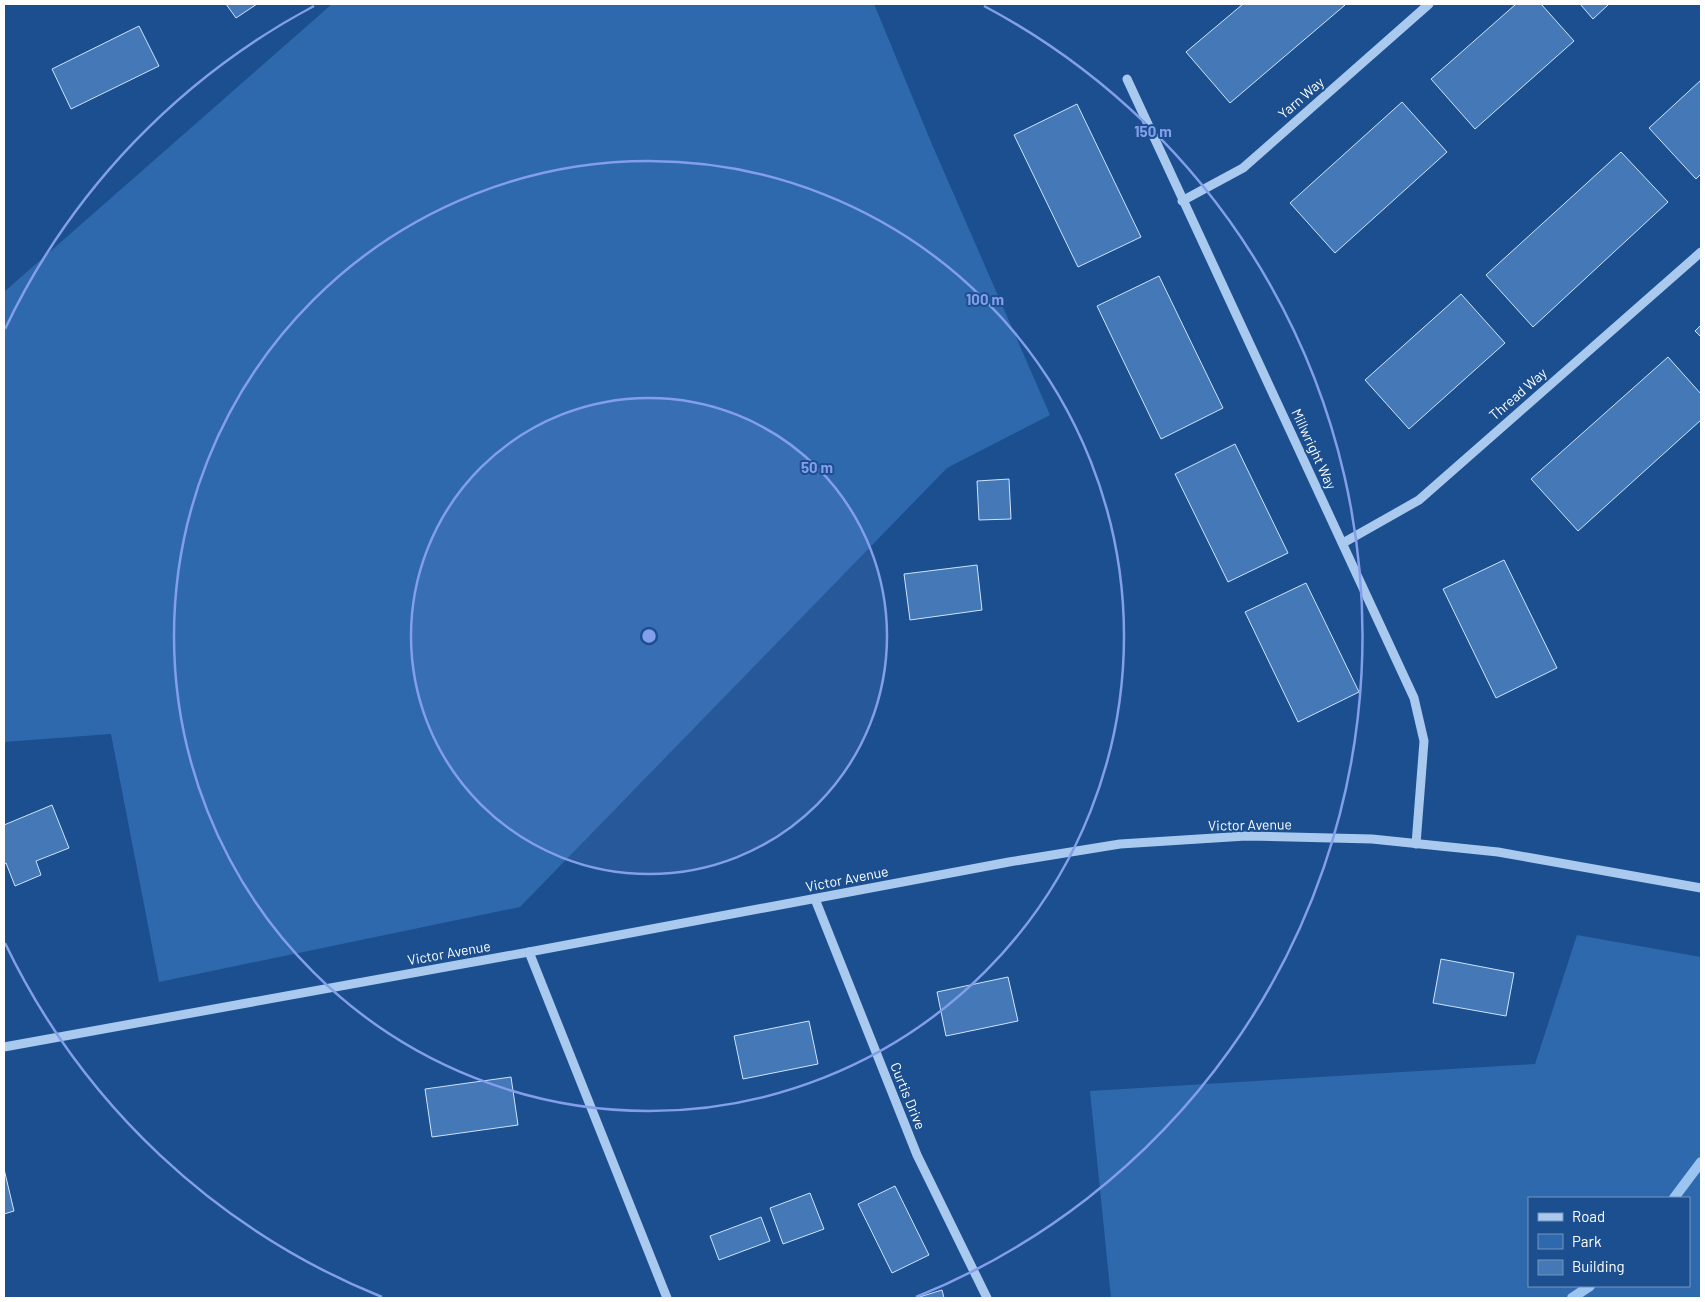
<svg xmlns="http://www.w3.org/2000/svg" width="1705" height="1302" font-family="Barlow,sans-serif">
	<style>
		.green { fill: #2e69ad; fill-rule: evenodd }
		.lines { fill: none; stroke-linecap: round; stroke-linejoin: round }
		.stream { stroke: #9cc4f0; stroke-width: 10 }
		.building { fill: #4478b7; stroke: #cfe3fa }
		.minor { stroke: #a9c9ee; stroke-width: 9 }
		.ring { fill: none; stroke: #839eea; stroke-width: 2.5 }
		.labels { text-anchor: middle; stroke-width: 4; stroke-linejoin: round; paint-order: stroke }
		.street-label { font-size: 14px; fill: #fff; stroke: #1b4f8f }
		.centre { fill: #839eea; stroke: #1b4f8f; stroke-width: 2.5 }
		.ring-label { font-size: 15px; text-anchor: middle; font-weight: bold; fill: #839eea; stroke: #1b4f8f; stroke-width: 4; stroke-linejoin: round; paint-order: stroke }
	</style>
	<rect width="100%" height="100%" fill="#1b4f8f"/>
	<g class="green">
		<path d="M 332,4 L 874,4 L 931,142 L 1050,415 L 947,468 L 520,907 L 159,982 L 111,734 L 4,742 L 4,292 Z"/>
		<path d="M 1577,935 L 1701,957 L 1701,1298 L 1111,1298 L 1090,1091 L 1535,1064 ZM 1529,1198 L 1689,1198 L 1689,1286 L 1529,1286 Z"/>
	</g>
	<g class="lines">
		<g class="stream">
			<path d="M 1674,1198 L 1701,1162"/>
			<path d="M 1572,1298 L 1590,1286"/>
		</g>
	</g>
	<g class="building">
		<path d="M 226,4 L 257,4 L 236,18 Z"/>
		<path d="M 1243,4 L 1344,4 L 1345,5 L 1230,103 L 1186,52 Z"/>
		<path d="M 1516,4 L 1541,4 L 1574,41 L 1475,129 L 1431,79 Z"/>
		<path d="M 1580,4 L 1609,4 L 1593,19 Z"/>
		<path d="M 139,26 L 159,66 L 71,109 L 52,69 Z"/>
		<path d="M 1701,80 L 1701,174 L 1696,179 L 1649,128 Z"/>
		<path d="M 1402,102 L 1447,152 L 1335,253 L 1290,203 Z"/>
		<path d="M 1077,104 L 1141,237 L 1078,267 L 1014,135 Z"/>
		<path d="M 1621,152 L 1668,202 L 1533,327 L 1486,275 Z"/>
		<path d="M 1159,276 L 1223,408 L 1161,439 L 1097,306 Z"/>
		<path d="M 1461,294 L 1505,343 L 1409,429 L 1365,380 Z"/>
		<path d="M 1701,325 L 1701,337 L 1695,331 Z"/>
		<path d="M 1668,357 L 1701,394 L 1701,420 L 1578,531 L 1531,479 Z"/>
		<path d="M 1235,444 L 1288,553 L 1228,582 L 1175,474 Z"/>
		<path d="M 1009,479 L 1011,519 L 979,520 L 977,481 Z"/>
		<path d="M 1504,560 L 1557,668 L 1496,698 L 1443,589 Z"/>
		<path d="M 977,565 L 982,610 L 910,620 L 904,574 Z"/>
		<path d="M 1306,583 L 1359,692 L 1298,722 L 1245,612 Z"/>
		<path d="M 52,805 L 69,848 L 36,861 L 41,875 L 15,886 L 6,863 L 4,864 L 4,825 Z"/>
		<path d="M 1441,959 L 1514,973 L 1506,1016 L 1433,1003 Z"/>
		<path d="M 1008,977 L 1018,1021 L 946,1036 L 937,992 Z"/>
		<path d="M 809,1021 L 818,1064 L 743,1079 L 734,1036 Z"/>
		<path d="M 511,1077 L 518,1125 L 432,1137 L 425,1089 Z"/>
		<path d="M 4,1169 L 14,1211 L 4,1214 Z"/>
		<path d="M 895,1186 L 929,1255 L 892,1273 L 858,1204 Z"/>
		<path d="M 810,1193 L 824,1229 L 783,1244 L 770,1208 Z"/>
		<path d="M 761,1217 L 770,1241 L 719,1260 L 710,1236 Z"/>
		<path d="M 942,1290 L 944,1298 L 916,1298 Z"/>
	</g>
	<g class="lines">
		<g class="minor">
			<path d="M 1127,79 L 1414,698 L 1424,741 L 1416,844"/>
			<path d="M 1182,201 L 1243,168 L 1429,4"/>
			<path d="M 1343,543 L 1419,500 L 1701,252"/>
			<path d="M 815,899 L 917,1155 L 987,1298"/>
			<path d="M 529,952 L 667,1298"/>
			<path d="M 4,1047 L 529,952 L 1009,862 L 1120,844 L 1246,836 L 1372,839 L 1498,852 L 1701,888"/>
		</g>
	</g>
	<circle cx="649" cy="636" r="238" fill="#839eea" fill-opacity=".12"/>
	<g class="ring">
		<circle cx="649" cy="636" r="238"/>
		<circle cx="649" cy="636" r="475"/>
		<path d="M382 1297A713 713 0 0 1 5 943M5 329A713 713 0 0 1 314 6M984 6A713 713 0 0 1 916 1297"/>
	</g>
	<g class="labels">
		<g class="street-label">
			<text transform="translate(1301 98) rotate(-41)" y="5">Yarn Way</text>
			<text transform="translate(1518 394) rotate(-41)" y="5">Thread Way</text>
			<text transform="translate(1314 449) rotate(65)" y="5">Millwright Way</text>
			<text transform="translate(1250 825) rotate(-1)" y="5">Victor Avenue</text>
			<text transform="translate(847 879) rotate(-11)" y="5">Victor Avenue</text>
			<text transform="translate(449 953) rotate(-10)" y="5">Victor Avenue</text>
			<text transform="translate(908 1096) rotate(68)" y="5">Curtis Drive</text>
		</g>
	</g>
	<circle cx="649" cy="636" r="8" class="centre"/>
	<g class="ring-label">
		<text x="1153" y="137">150 m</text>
		<text x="985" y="305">100 m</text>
		<text x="817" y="473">50 m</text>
	</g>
	<rect width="1705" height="1302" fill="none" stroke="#ffffff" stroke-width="10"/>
	<rect x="1528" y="1197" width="162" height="90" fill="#1b4f8f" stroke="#7695bc"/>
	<rect x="1538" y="1213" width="25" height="8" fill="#a9c9ee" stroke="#7695bc"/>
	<text x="1572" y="1222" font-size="15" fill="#ffffff">Road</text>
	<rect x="1538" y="1234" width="25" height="15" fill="#2e69ad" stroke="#7695bc"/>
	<text x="1572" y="1247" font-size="15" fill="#ffffff">Park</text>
	<rect x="1538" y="1260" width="25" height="15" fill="#4478b7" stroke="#7695bc"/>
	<text x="1572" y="1272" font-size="15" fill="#ffffff">Building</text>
</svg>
